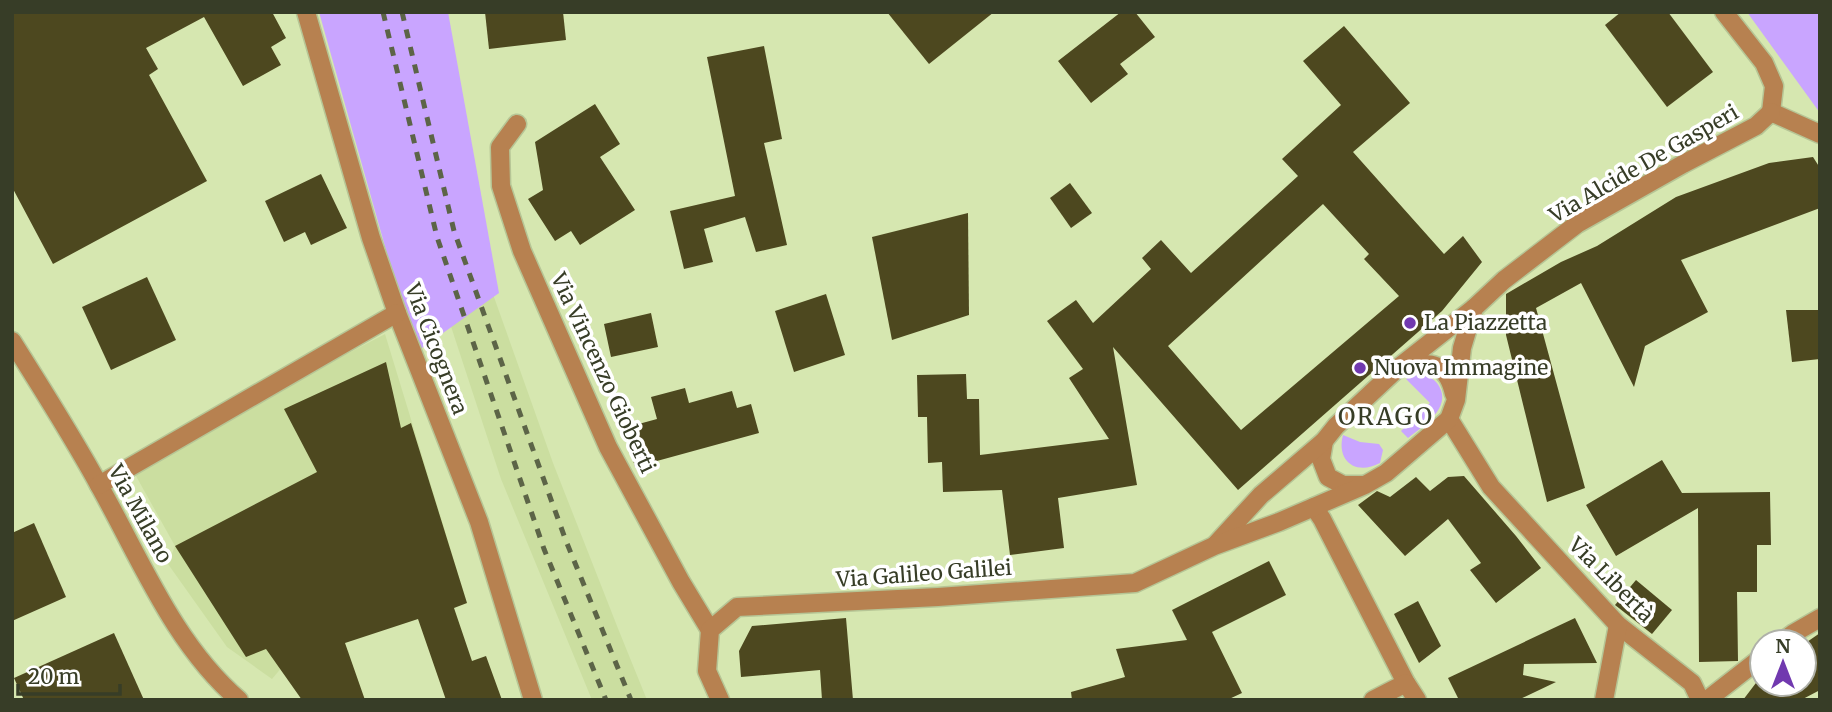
<svg xmlns="http://www.w3.org/2000/svg" width="1832" height="712" font-family="Merriweather,serif">
	<style>
		.built { fill: #cbdea0 }
		.green { fill: #c9a5ff }
		.building { fill: #4d481f; fill-rule: evenodd }
		.lines { fill: none; stroke-linecap: round; stroke-linejoin: round }
		.minor-casing { stroke: #b6c595; stroke-width: 21 }
		.minor { stroke: #b78150; stroke-width: 18 }
		.rail { stroke: #5c6447; stroke-width: 5; stroke-dasharray: 9 9; stroke-linecap: butt }
		.poi-dot { fill: #7139af; stroke: #fff; stroke-width: 2.5 }
		.labels { text-anchor: middle; stroke-width: 7; stroke-linejoin: round; paint-order: stroke }
		.street-label { font-size: 21px; fill: #373d27; stroke: #fff }
		.poi-label { font-size: 21px; fill: #373d27; stroke: #fff; text-anchor: start }
		.quarter-label { font-size: 24px; letter-spacing: 2px; fill: #373d27; stroke: #fff }
	</style>
	<rect width="100%" height="100%" fill="#d6e7b0"/>
	<g class="built">
		<path d="M 489,283 L 553,463 L 619,631 L 647,700 L 592,700 L 501,479 L 442,299 Z"/>
		<path d="M 385,334 L 467,603 L 288,660 L 272,679 L 227,647 L 168,564 L 175,546 L 131,467 Z"/>
	</g>
	<g class="green">
		<path d="M 319,12 L 448,12 L 499,293 L 415,353 Z"/>
		<path d="M 1747,12 L 1820,12 L 1820,113 Z"/>
		<path d="M 1415,375 C 1425,375 1434,377 1439,386 C 1452,408 1423,426 1408,438 L 1401,431 L 1430,403 L 1406,379 Z"/>
		<path d="M 1343,435 L 1360,442 L 1379,444 L 1383,450 L 1380,463 C 1356,476 1336,461 1343,435 Z"/>
	</g>
	<g class="building">
		<path d="M 12,12 L 272,12 L 286,38 L 271,47 L 281,65 L 243,86 L 204,17 L 146,48 L 158,69 L 149,75 L 207,181 L 53,264 L 12,187 Z"/>
		<path d="M 485,12 L 563,12 L 566,40 L 489,49 Z"/>
		<path d="M 887,12 L 994,12 L 929,64 Z"/>
		<path d="M 1121,12 L 1135,12 L 1155,37 L 1120,64 L 1128,74 L 1091,103 L 1058,61 Z"/>
		<path d="M 1621,12 L 1668,12 L 1713,72 L 1667,107 L 1605,25 Z"/>
		<path d="M 1344,26 L 1410,103 L 1353,152 L 1444,254 L 1463,236 L 1482,262 L 1442,311 L 1238,490 L 1113,347 L 1137,485 L 1058,498 L 1064,548 L 1010,555 L 1002,490 L 943,492 L 942,462 L 928,463 L 927,417 L 918,417 L 917,375 L 966,374 L 967,399 L 979,399 L 980,455 L 1109,439 L 1069,378 L 1083,369 L 1047,321 L 1076,300 L 1093,323 L 1151,269 L 1142,258 L 1161,240 L 1191,273 L 1298,176 L 1282,159 L 1341,105 L 1303,61 ZM 1323,204 L 1369,254 L 1364,259 L 1399,296 L 1241,430 L 1168,346 Z"/>
		<path d="M 764,46 L 782,139 L 764,143 L 787,245 L 756,252 L 745,217 L 704,229 L 713,262 L 684,269 L 670,211 L 735,196 L 707,57 Z"/>
		<path d="M 595,104 L 620,144 L 600,157 L 635,210 L 580,245 L 571,231 L 555,241 L 528,199 L 543,190 L 535,142 Z"/>
		<path d="M 1813,157 L 1820,168 L 1820,208 L 1681,260 L 1708,312 L 1645,346 L 1634,387 L 1581,283 L 1536,308 L 1585,488 L 1547,502 L 1506,335 L 1506,294 L 1561,262 L 1597,246 L 1676,197 L 1769,163 Z"/>
		<path d="M 321,174 L 347,228 L 311,245 L 305,232 L 284,242 L 265,201 Z"/>
		<path d="M 1070,183 L 1092,213 L 1071,228 L 1050,198 Z"/>
		<path d="M 968,213 L 969,315 L 892,340 L 872,237 Z"/>
		<path d="M 147,277 L 176,340 L 111,370 L 82,307 Z"/>
		<path d="M 826,294 L 845,355 L 794,372 L 775,311 Z"/>
		<path d="M 1786,310 L 1820,310 L 1820,359 L 1792,362 Z"/>
		<path d="M 651,313 L 658,347 L 611,357 L 604,324 Z"/>
		<path d="M 386,362 L 401,428 L 411,423 L 467,603 L 454,608 L 472,661 L 486,656 L 502,700 L 446,700 L 418,619 L 345,643 L 365,700 L 302,700 L 266,649 L 246,657 L 175,546 L 317,472 L 284,409 Z"/>
		<path d="M 685,388 L 689,403 L 732,391 L 737,408 L 751,404 L 759,433 L 635,467 L 624,428 L 657,419 L 651,397 Z"/>
		<path d="M 1662,460 L 1682,493 L 1770,492 L 1771,545 L 1757,545 L 1757,592 L 1737,592 L 1738,661 L 1699,662 L 1698,508 L 1616,556 L 1586,505 Z"/>
		<path d="M 1464,476 L 1516,536 L 1541,568 L 1496,603 L 1470,570 L 1481,563 L 1448,519 L 1405,556 L 1358,505 L 1377,491 L 1390,497 L 1416,477 L 1430,491 L 1448,477 Z"/>
		<path d="M 34,523 L 66,597 L 12,621 L 12,533 Z"/>
		<path d="M 1269,561 L 1286,595 L 1212,632 L 1242,693 L 1227,700 L 1072,700 L 1071,692 L 1125,677 L 1116,649 L 1187,640 L 1172,610 Z"/>
		<path d="M 1636,580 L 1672,610 L 1652,634 L 1615,605 Z"/>
		<path d="M 1418,601 L 1441,646 L 1419,663 L 1394,614 Z"/>
		<path d="M 846,618 L 853,700 L 822,700 L 820,670 L 741,677 L 739,651 L 752,626 Z"/>
		<path d="M 1575,618 L 1597,663 L 1524,664 L 1523,675 L 1556,682 L 1518,700 L 1459,700 L 1448,678 Z"/>
		<path d="M 114,633 L 144,700 L 24,700 L 14,678 Z"/>
		<path d="M 1820,633 L 1820,690 L 1801,700 L 1743,700 L 1762,675 L 1762,684 L 1804,684 L 1804,644 Z"/>
	</g>
	<g class="lines">
		<g class="minor-casing">
			<g id="minor">
				<path d="M 306,12 L 371,238 L 397,313 L 479,522 L 533,700"/>
				<path d="M 1724,12 L 1764,63 L 1774,86 L 1771,112"/>
				<path d="M 1771,112 L 1820,134"/>
				<path d="M 517,124 L 500,147 L 501,186 L 522,251 L 608,447 L 681,582 L 710,630"/>
				<path d="M 12,341 C 42,389 73,437 100,487 C 141,560 174,644 239,700"/>
				<path d="M 1403,367 C 1431,360 1447,363 1454,394"/>
				<path d="M 1449,419 L 1491,487 L 1618,625 L 1692,683 L 1700,700"/>
				<path d="M 1324,441 L 1321,459 L 1328,477 L 1343,485 L 1362,485"/>
				<path d="M 99,485 L 397,313"/>
				<path d="M 1314,507 L 1322,519 L 1406,683 L 1417,700"/>
				<path d="M 1216,544 L 1261,495 L 1324,441 L 1336,426 L 1399,367 L 1474,308 L 1504,280 L 1577,224 L 1683,164 L 1756,126 L 1771,112"/>
				<path d="M 1782,642 L 1794,633 L 1820,618"/>
				<path d="M 720,700 L 707,671 L 710,630 L 737,607 L 938,597 L 1135,583 L 1214,546 L 1279,522 L 1365,485 L 1386,473 L 1449,419 L 1456,400 L 1462,348 L 1474,308"/>
				<path d="M 1373,700 L 1406,683"/>
				<path d="M 1604,700 L 1618,625"/>
				<path d="M 1707,700 L 1762,657"/>
			</g>
		</g>
		<use href="#minor" class="minor"/>
		<g class="rail">
			<path d="M 383,12 L 437,237 L 544,549 L 606,700"/>
			<path d="M 402,12 L 454,231 L 566,541 L 631,700"/>
		</g>
	</g>
	<g class="poi-dot">
		<circle cx="1410" cy="323" r="7"/>
		<circle cx="1360" cy="368" r="7"/>
	</g>
	<g class="labels">
		<g class="street-label">
			<text transform="translate(1644 164) rotate(-30)" y="7">Via Alcide De Gasperi</text>
			<text transform="translate(436 349) rotate(69)" y="7">Via Cicognera</text>
			<text transform="translate(603 373) rotate(65)" y="7">Via Vincenzo Gioberti</text>
			<text transform="translate(140 514) rotate(61)" y="7">Via Milano</text>
			<text transform="translate(924 574) rotate(-4)" y="7">Via Galileo Galilei</text>
			<text transform="translate(1611 580) rotate(45)" y="7">Via Libertà</text>
		</g>
		<g class="poi-label">
			<text x="1424" y="330">La Piazzetta</text>
			<text x="1374" y="375">Nuova Immagine</text>
		</g>
		<g class="quarter-label">
			<text x="1386" y="425">ORAGO</text>
		</g>
	</g>
	<rect width="1832" height="712" fill="none" stroke="#373d27" stroke-width="28"/>
	<g transform="translate(1783 663)"><circle r="33" fill="#ffffff" stroke="#afb1a9" stroke-width="2"/>
	<path d="M0-5L12 26L0 18L-12 26Z" fill="#7139af"/>
	<text y="-10" font-size="19" font-weight="bold" text-anchor="middle" fill="#373d27">N</text>
	</g>
	<path d="M18 684v10h102v-10" fill="none" stroke="#373d27" stroke-width="3.5"/>
	<text x="28" y="684" font-size="21" fill="#373d27" stroke="#ffffff" stroke-width="5" paint-order="stroke">20 m</text>
</svg>
